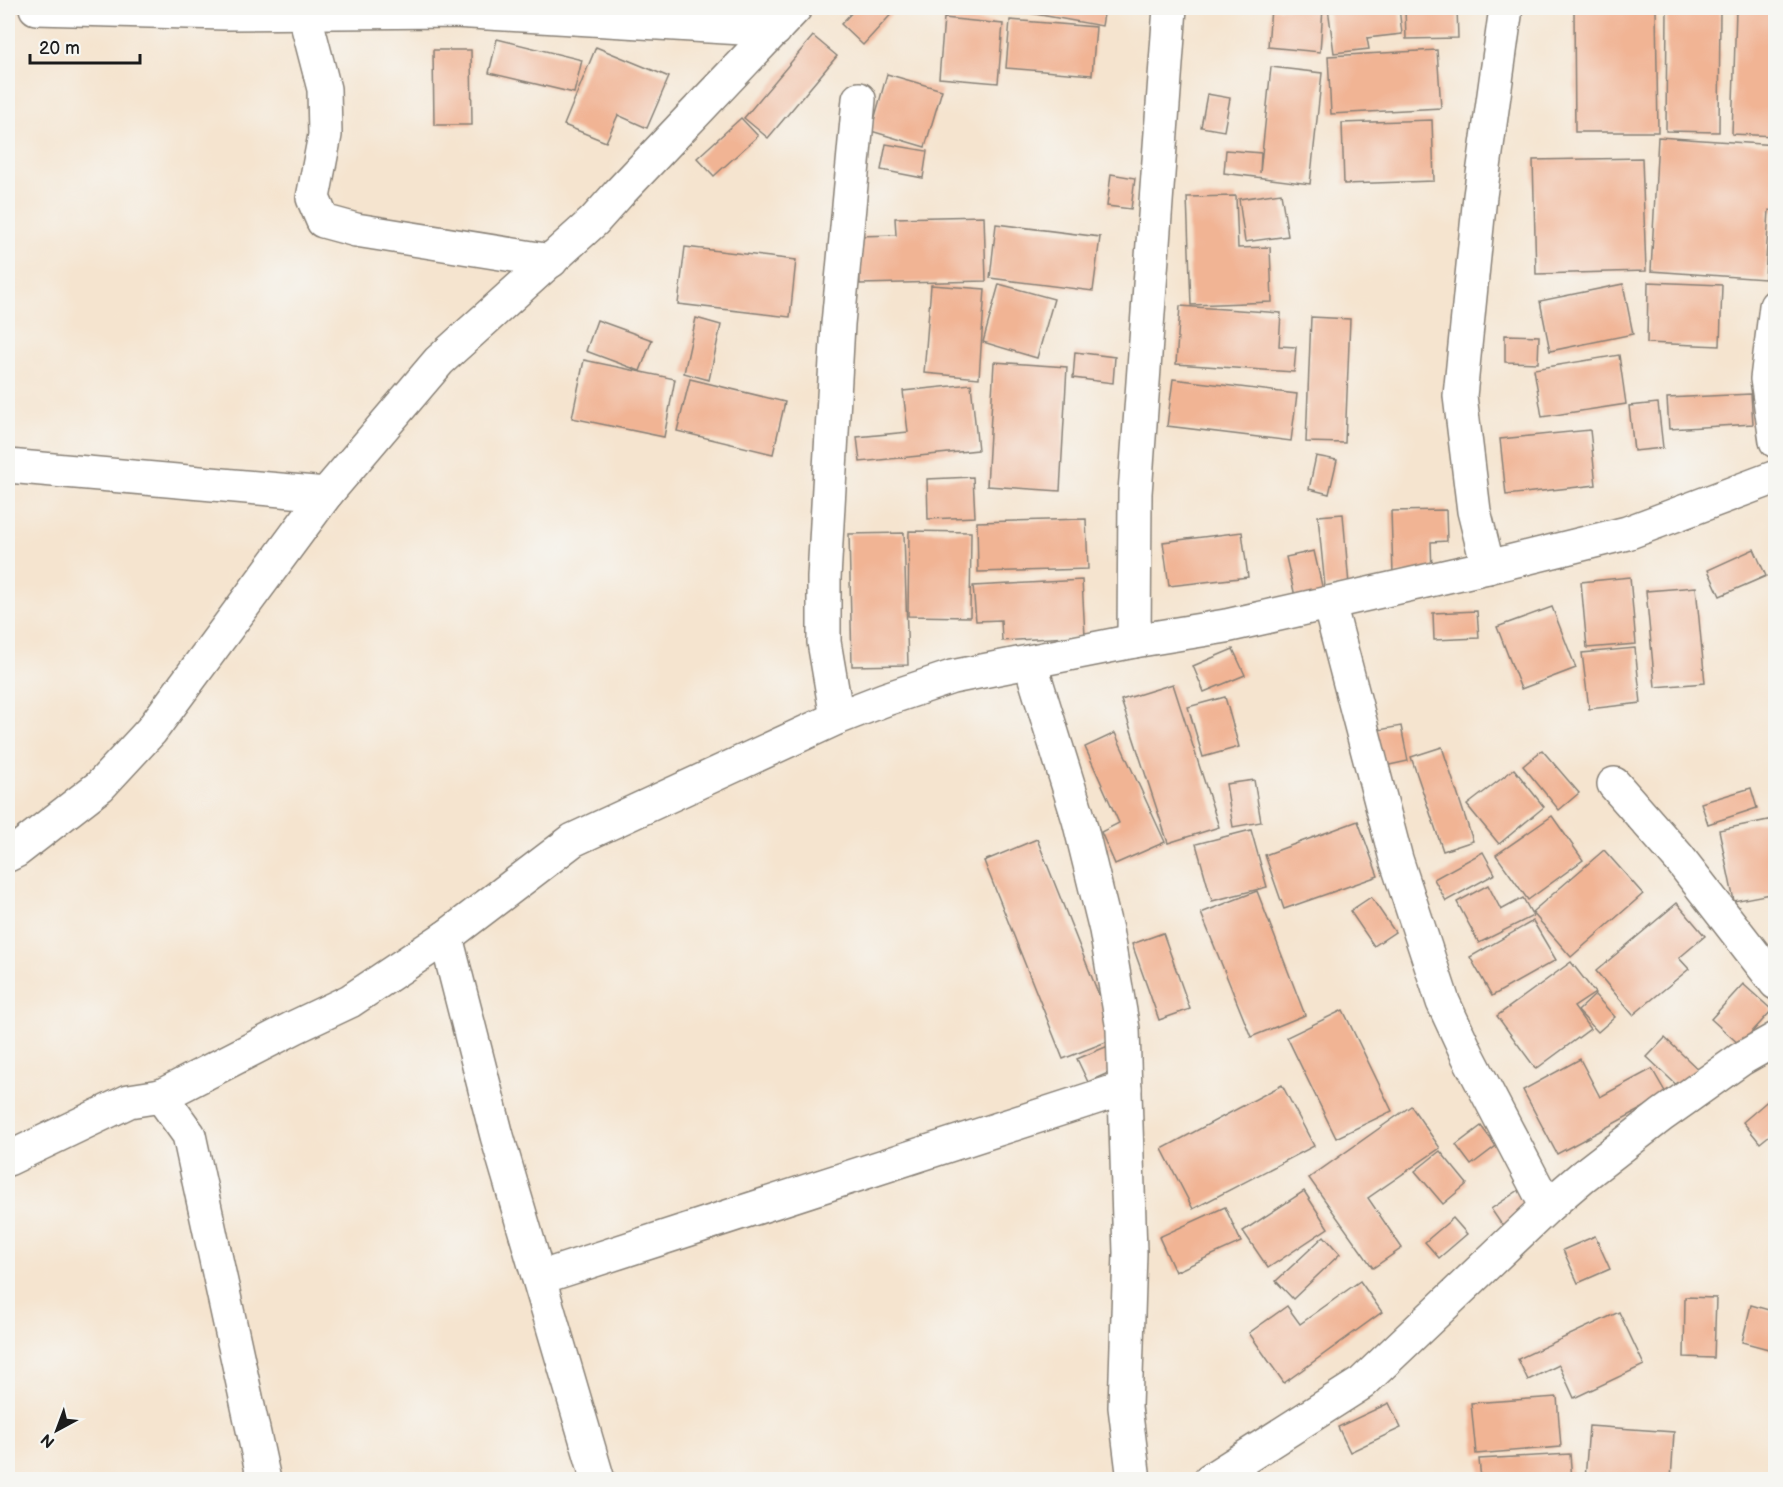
<svg xmlns="http://www.w3.org/2000/svg" width="1783" height="1487" font-family="'Balsamiq Sans',sans-serif">
	<style>
		.building { fill: #f1b494 }
		.lines { fill: none; stroke-linecap: round; stroke-linejoin: round }
		.minor-casing { stroke: #888076; stroke-width: 36 }
		.minor { stroke: #fff; stroke-width: 33 }
	</style>
	<rect width="100%" height="100%" fill="#f6f6f2"/>
	<filter id="ink" filterUnits="userSpaceOnUse"><feTurbulence type="fractalNoise" baseFrequency=".0167" numOctaves="2"/><feDisplacementMap in="SourceGraphic" scale="12" xChannelSelector="R" yChannelSelector="G"/><feConvolveMatrix kernelMatrix="1 2 1 2 8 2 1 2 1" color-interpolation-filters="sRGB"/></filter>
	<filter id="wash" filterUnits="userSpaceOnUse"><feTurbulence type="fractalNoise" baseFrequency=".008" numOctaves="4" result="noise"/><feDisplacementMap in="SourceGraphic" scale="24" xChannelSelector="R" yChannelSelector="G"/><feGaussianBlur stdDeviation="1.35" result="paint"/><feColorMatrix in="noise" values="0 0 0 0 0 0 0 0 0 0 0 0 0 0 0 0 0 1.4 0 .05"/><feComposite in="paint" operator="in"/></filter>
	<g filter="url(#wash)">
		<rect width="100%" height="100%" fill="#f5e4cf"/>
		<g id="blocks">
			<g class="building">
				<path d="M 856,8 L 897,8 L 863,45 L 841,24 Z"/>
				<path d="M 1013,8 L 1105,8 L 1102,26 L 1013,10 Z"/>
				<path d="M 1271,8 L 1323,8 L 1320,52 L 1268,47 Z"/>
				<path d="M 1328,8 L 1399,8 L 1402,34 L 1367,38 L 1369,49 L 1334,53 Z"/>
				<path d="M 1405,8 L 1457,8 L 1458,38 L 1406,39 Z"/>
				<path d="M 1667,8 L 1720,8 L 1719,132 L 1666,131 Z"/>
				<path d="M 1656,9 L 1658,132 L 1575,132 L 1574,10 Z"/>
				<path d="M 1736,10 L 1776,11 L 1776,136 L 1732,134 Z"/>
				<path d="M 944,18 L 1003,24 L 998,83 L 939,78 Z"/>
				<path d="M 1010,20 L 1096,27 L 1092,75 L 1006,68 Z"/>
				<path d="M 813,36 L 837,56 L 768,138 L 744,118 Z"/>
				<path d="M 497,39 L 582,60 L 574,93 L 489,73 Z"/>
				<path d="M 596,47 L 669,77 L 647,128 L 618,115 L 606,142 L 564,125 Z"/>
				<path d="M 433,50 L 471,50 L 472,125 L 434,125 Z"/>
				<path d="M 1437,50 L 1441,108 L 1331,114 L 1328,56 Z"/>
				<path d="M 1271,67 L 1322,73 L 1310,184 L 1224,173 L 1226,150 L 1261,153 L 1260,173 Z"/>
				<path d="M 887,74 L 942,90 L 925,147 L 871,131 Z"/>
				<path d="M 1207,94 L 1230,98 L 1224,131 L 1201,127 Z"/>
				<path d="M 741,118 L 758,136 L 714,176 L 697,158 Z"/>
				<path d="M 1432,120 L 1434,181 L 1344,184 L 1342,123 Z"/>
				<path d="M 1658,137 L 1776,145 L 1776,211 L 1769,210 L 1765,279 L 1651,271 Z"/>
				<path d="M 886,144 L 927,151 L 923,178 L 881,170 Z"/>
				<path d="M 1642,158 L 1646,271 L 1536,274 L 1533,160 Z"/>
				<path d="M 1111,174 L 1135,178 L 1131,209 L 1107,206 Z"/>
				<path d="M 1281,193 L 1288,236 L 1245,242 L 1239,199 Z"/>
				<path d="M 1236,196 L 1238,248 L 1270,247 L 1272,302 L 1191,305 L 1187,197 Z"/>
				<path d="M 984,216 L 986,281 L 860,284 L 858,236 L 896,235 L 895,218 Z"/>
				<path d="M 996,224 L 1100,237 L 1093,291 L 990,278 Z"/>
				<path d="M 685,247 L 796,260 L 790,317 L 678,304 Z"/>
				<path d="M 1648,282 L 1722,285 L 1720,346 L 1647,343 Z"/>
				<path d="M 999,284 L 1054,299 L 1037,358 L 983,342 Z"/>
				<path d="M 1623,284 L 1633,334 L 1550,351 L 1540,301 Z"/>
				<path d="M 931,285 L 985,289 L 979,378 L 924,373 Z"/>
				<path d="M 1180,306 L 1281,313 L 1279,346 L 1296,347 L 1294,372 L 1176,364 Z"/>
				<path d="M 1311,317 L 1350,319 L 1345,443 L 1306,442 Z"/>
				<path d="M 696,318 L 721,325 L 709,380 L 684,373 Z"/>
				<path d="M 597,320 L 652,340 L 640,371 L 586,351 Z"/>
				<path d="M 1505,335 L 1539,336 L 1538,363 L 1505,362 Z"/>
				<path d="M 1075,352 L 1115,357 L 1113,383 L 1073,378 Z"/>
				<path d="M 1619,355 L 1626,404 L 1542,417 L 1534,369 Z"/>
				<path d="M 584,360 L 675,379 L 664,437 L 572,418 Z"/>
				<path d="M 994,362 L 1067,367 L 1060,491 L 987,486 Z"/>
				<path d="M 690,379 L 785,402 L 773,454 L 677,431 Z"/>
				<path d="M 1173,379 L 1297,394 L 1291,441 L 1167,426 Z"/>
				<path d="M 971,384 L 978,450 L 860,462 L 857,437 L 908,432 L 903,391 Z"/>
				<path d="M 1751,394 L 1753,424 L 1669,429 L 1667,398 Z"/>
				<path d="M 1658,403 L 1663,448 L 1634,451 L 1629,406 Z"/>
				<path d="M 1590,430 L 1596,485 L 1506,495 L 1500,439 Z"/>
				<path d="M 1316,456 L 1337,460 L 1329,494 L 1309,489 Z"/>
				<path d="M 973,477 L 975,517 L 928,519 L 927,479 Z"/>
				<path d="M 1446,510 L 1447,541 L 1431,542 L 1432,573 L 1393,574 L 1391,511 Z"/>
				<path d="M 1343,514 L 1349,585 L 1325,587 L 1318,516 Z"/>
				<path d="M 1086,519 L 1088,569 L 978,572 L 977,522 Z"/>
				<path d="M 909,531 L 971,532 L 970,617 L 908,616 Z"/>
				<path d="M 1242,532 L 1248,577 L 1169,586 L 1163,542 Z"/>
				<path d="M 904,533 L 908,665 L 852,666 L 849,534 Z"/>
				<path d="M 1754,549 L 1766,576 L 1720,596 L 1708,570 Z"/>
				<path d="M 1314,551 L 1325,599 L 1297,605 L 1286,557 Z"/>
				<path d="M 1630,577 L 1636,644 L 1587,648 L 1581,582 Z"/>
				<path d="M 1082,580 L 1085,636 L 1002,641 L 1001,620 L 976,621 L 973,586 Z"/>
				<path d="M 1696,587 L 1705,683 L 1655,687 L 1646,591 Z"/>
				<path d="M 1552,607 L 1576,668 L 1521,689 L 1497,627 Z"/>
				<path d="M 1477,611 L 1479,638 L 1434,640 L 1433,613 Z"/>
				<path d="M 1635,648 L 1641,703 L 1589,709 L 1582,653 Z"/>
				<path d="M 1233,649 L 1245,675 L 1204,692 L 1193,666 Z"/>
				<path d="M 1173,684 L 1219,827 L 1168,843 L 1121,700 Z"/>
				<path d="M 1225,697 L 1239,747 L 1203,757 L 1188,707 Z"/>
				<path d="M 1401,726 L 1408,761 L 1380,767 L 1373,731 Z"/>
				<path d="M 1115,733 L 1165,842 L 1115,864 L 1101,832 L 1119,823 L 1085,747 Z"/>
				<path d="M 1442,747 L 1473,841 L 1443,851 L 1411,757 Z"/>
				<path d="M 1542,750 L 1579,793 L 1559,810 L 1523,766 Z"/>
				<path d="M 1514,769 L 1544,807 L 1499,844 L 1467,805 Z"/>
				<path d="M 1254,780 L 1261,822 L 1233,827 L 1226,784 Z"/>
				<path d="M 1751,788 L 1757,808 L 1708,824 L 1701,803 Z"/>
				<path d="M 1552,816 L 1583,860 L 1528,900 L 1496,855 Z"/>
				<path d="M 1773,819 L 1776,832 L 1776,893 L 1734,901 L 1719,830 Z"/>
				<path d="M 1358,821 L 1378,876 L 1284,909 L 1265,855 Z"/>
				<path d="M 1251,830 L 1267,887 L 1212,901 L 1196,844 Z"/>
				<path d="M 1037,839 L 1116,1038 L 1063,1059 L 984,861 Z"/>
				<path d="M 1604,850 L 1643,894 L 1571,957 L 1532,912 Z"/>
				<path d="M 1483,852 L 1495,874 L 1446,901 L 1434,879 Z"/>
				<path d="M 1488,885 L 1501,910 L 1523,898 L 1533,916 L 1479,943 L 1457,902 Z"/>
				<path d="M 1257,891 L 1305,1015 L 1251,1037 L 1201,913 Z"/>
				<path d="M 1371,897 L 1395,932 L 1374,946 L 1350,911 Z"/>
				<path d="M 1677,903 L 1705,936 L 1679,958 L 1689,969 L 1633,1015 L 1596,971 Z"/>
				<path d="M 1533,921 L 1556,960 L 1492,996 L 1470,957 Z"/>
				<path d="M 1163,933 L 1190,1009 L 1159,1020 L 1132,944 Z"/>
				<path d="M 1571,962 L 1595,993 L 1574,1007 L 1590,1029 L 1536,1069 L 1497,1016 Z"/>
				<path d="M 1743,984 L 1772,1010 L 1740,1045 L 1711,1019 Z"/>
				<path d="M 1595,995 L 1615,1017 L 1598,1032 L 1578,1011 Z"/>
				<path d="M 1343,1010 L 1392,1111 L 1336,1138 L 1287,1037 Z"/>
				<path d="M 1665,1038 L 1703,1074 L 1685,1093 L 1647,1057 Z"/>
				<path d="M 1108,1046 L 1117,1069 L 1088,1082 L 1077,1059 Z"/>
				<path d="M 1580,1059 L 1600,1097 L 1652,1069 L 1667,1095 L 1557,1154 L 1523,1090 Z"/>
				<path d="M 1282,1085 L 1314,1146 L 1193,1209 L 1162,1149 Z"/>
				<path d="M 1772,1097 L 1776,1102 L 1776,1130 L 1760,1143 L 1743,1122 Z"/>
				<path d="M 1411,1106 L 1440,1148 L 1368,1198 L 1402,1248 L 1373,1268 L 1309,1178 Z"/>
				<path d="M 1481,1126 L 1496,1146 L 1471,1165 L 1456,1145 Z"/>
				<path d="M 1440,1151 L 1467,1184 L 1443,1204 L 1415,1171 Z"/>
				<path d="M 1522,1188 L 1537,1210 L 1506,1231 L 1491,1209 Z"/>
				<path d="M 1304,1191 L 1328,1228 L 1268,1268 L 1243,1231 Z"/>
				<path d="M 1225,1207 L 1241,1242 L 1175,1272 L 1159,1237 Z"/>
				<path d="M 1453,1218 L 1467,1234 L 1439,1258 L 1425,1242 Z"/>
				<path d="M 1324,1236 L 1340,1254 L 1293,1299 L 1276,1281 Z"/>
				<path d="M 1595,1236 L 1610,1269 L 1578,1283 L 1563,1250 Z"/>
				<path d="M 1360,1281 L 1382,1312 L 1284,1383 L 1249,1333 L 1287,1306 L 1300,1324 Z"/>
				<path d="M 1685,1297 L 1716,1298 L 1714,1358 L 1684,1357 Z"/>
				<path d="M 1751,1305 L 1776,1312 L 1776,1351 L 1742,1342 Z"/>
				<path d="M 1619,1312 L 1644,1365 L 1574,1398 L 1559,1365 L 1528,1380 L 1518,1359 Z"/>
				<path d="M 1557,1397 L 1561,1447 L 1476,1454 L 1471,1403 Z"/>
				<path d="M 1389,1403 L 1401,1428 L 1350,1452 L 1338,1427 Z"/>
				<path d="M 1589,1426 L 1674,1432 L 1671,1480 L 1585,1480 Z"/>
				<path d="M 1570,1454 L 1572,1480 L 1481,1480 L 1479,1459 Z"/>
			</g>
		</g>
	</g>
	<g filter="url(#ink)">
		<use href="#blocks" fill-opacity="0" stroke="#888076" stroke-width="1.5"/>
		<g class="lines">
			<g class="minor-casing">
				<g id="minor">
					<path d="M 36,8 L 225,13 L 454,11 L 775,30"/>
					<path d="M 304,12 L 324,89 L 325,135 L 313,198 L 323,221 L 356,230 L 551,261"/>
					<path d="M 1776,306 L 1767,379 L 1776,441"/>
					<path d="M 8,466 L 326,494"/>
					<path d="M 1488,567 L 1474,511 L 1460,396 L 1480,196 L 1506,8"/>
					<path d="M 1329,603 L 1396,859 L 1443,1002 L 1468,1056 L 1547,1207"/>
					<path d="M 1134,641 L 1135,493 L 1170,8"/>
					<path d="M 1030,662 L 1079,820 L 1106,930 L 1123,1029 L 1130,1253 L 1125,1407 L 1134,1480"/>
					<path d="M 837,718 L 824,642 L 824,578 L 838,324 L 859,99"/>
					<path d="M 1614,784 L 1679,858 L 1776,983"/>
					<path d="M 8,855 L 16,851 L 100,786 L 151,731 L 326,494 L 439,361 L 594,221 L 620,192 L 795,8"/>
					<path d="M 446,937 L 497,1136 L 598,1480"/>
					<path d="M 161,1096 L 295,1027 L 350,1001 L 446,937 L 573,840 L 837,718 L 886,699 L 952,677 L 1134,641 L 1226,626 L 1488,567 L 1627,533 L 1776,477"/>
					<path d="M 8,1159 L 129,1101 L 161,1096 L 189,1135 L 264,1480"/>
					<path d="M 539,1278 L 1125,1088"/>
					<path d="M 1210,1480 L 1362,1383 L 1547,1207 L 1582,1177 L 1662,1115 L 1741,1059 L 1776,1039"/>
				</g>
			</g>
			<use href="#minor" class="minor"/>
		</g>
	</g>
	<rect width="1783" height="1487" fill="none" stroke="#f6f6f2" stroke-width="30"/>
	<g transform="translate(57 1430) rotate(221)" stroke="#f6f6f2" stroke-width="4.5" paint-order="stroke">
	<path d="M0-4.5L10 22L0 15L-10 22Z" fill="#1c1c1c"/>
	<text y="-9" font-size="16" font-weight="bold" text-anchor="middle" fill="#1c1c1c">N</text>
	</g>
	<path d="M30 54v9h110v-9" fill="none" stroke="#1c1c1c" stroke-width="3"/>
	<text x="39" y="54" font-size="18" fill="#1c1c1c" stroke="#f6f6f2" stroke-width="4.5" paint-order="stroke">20 m</text>
</svg>
